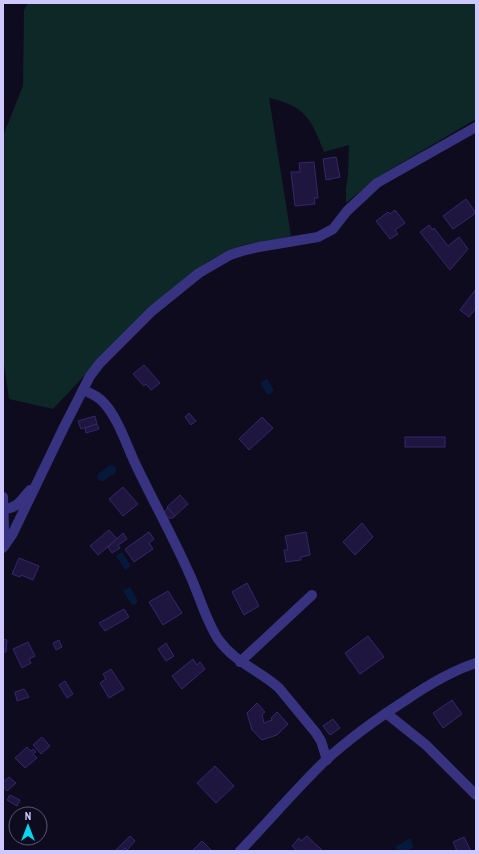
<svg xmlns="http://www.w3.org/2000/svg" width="479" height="854" font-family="'Archivo Narrow',sans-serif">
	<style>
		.green { fill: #0e2827 }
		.water { fill: #06193b }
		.building { fill: #1f1640; stroke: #35276d }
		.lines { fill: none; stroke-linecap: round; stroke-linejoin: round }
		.minor { stroke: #373380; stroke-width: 10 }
	</style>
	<rect width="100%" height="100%" fill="#0e0b1e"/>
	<path class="green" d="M 28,3 L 476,3 L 476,119 L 376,178 L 346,203 L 346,189 L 348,174 L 349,145 L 324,152 C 311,119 306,106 269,98 L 291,236 L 240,246 L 214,258 L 197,269 L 86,374 L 53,409 L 9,399 L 3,358 L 3,136 L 23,86 L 24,10 Z"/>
	<g class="water">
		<path d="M 267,379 L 274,390 L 270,394 L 267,394 L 260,383 Z"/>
		<path d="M 110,465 L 115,466 L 116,470 L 115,473 L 103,481 L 100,481 L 97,478 L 98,474 Z"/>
		<path d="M 122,552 L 131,566 L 125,570 L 116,556 Z"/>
		<path d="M 130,587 L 138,601 L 136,604 L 132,605 L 123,591 Z"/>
		<path d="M 410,838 L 414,847 L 407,851 L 398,851 L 395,847 Z"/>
	</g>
	<g class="building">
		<path d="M 336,157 L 340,177 L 326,180 L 323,159 Z"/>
		<path d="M 314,162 L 318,198 L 314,198 L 315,204 L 295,206 L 291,172 L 300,172 L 299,163 Z"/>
		<path d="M 466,199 L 476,213 L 453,229 L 443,216 Z"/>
		<path d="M 395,210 L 405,223 L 395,230 L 398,234 L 390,239 L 376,221 L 388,212 L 390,214 Z"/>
		<path d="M 429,225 L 433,230 L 434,228 L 448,246 L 459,237 L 468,249 L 450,270 L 420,232 Z"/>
		<path d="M 476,289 L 476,308 L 469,317 L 460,310 Z"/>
		<path d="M 144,365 L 160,383 L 151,390 L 146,384 L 144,386 L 133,374 Z"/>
		<path d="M 189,413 L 196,421 L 191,425 L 185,417 Z"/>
		<path d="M 95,416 L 97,424 L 81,429 L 78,421 Z"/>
		<path d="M 262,417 L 273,428 L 249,450 L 239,439 Z"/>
		<path d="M 97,424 L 99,429 L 86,433 L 85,428 Z"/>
		<rect x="405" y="437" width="40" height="10"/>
		<path d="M 123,487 L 138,504 L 123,516 L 109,499 Z"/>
		<path d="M 180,495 L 188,504 L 175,516 L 167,507 Z"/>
		<path d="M 168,508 L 175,516 L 173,518 L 165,518 L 163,513 Z"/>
		<path d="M 362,523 L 373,537 L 355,555 L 343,542 Z"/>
		<path d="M 109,530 L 117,539 L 98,555 L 90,546 Z"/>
		<path d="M 149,532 L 154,539 L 149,543 L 153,549 L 134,562 L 125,549 Z"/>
		<path d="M 306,532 L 310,555 L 301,557 L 301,560 L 286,562 L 284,550 L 288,550 L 285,536 Z"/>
		<path d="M 123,533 L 127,539 L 118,545 L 120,548 L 112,553 L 108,547 Z"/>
		<path d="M 19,558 L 39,566 L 33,580 L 21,575 L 20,577 L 12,574 Z"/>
		<path d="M 247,583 L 259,606 L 244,615 L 232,592 Z"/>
		<path d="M 168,591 L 182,613 L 163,625 L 149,602 Z"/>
		<path d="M 124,609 L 129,617 L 105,631 L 99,623 Z"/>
		<path d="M 368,636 L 384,657 L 360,674 L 345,653 Z"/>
		<path d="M 3,639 L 7,640 L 6,652 L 3,652 Z"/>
		<path d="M 59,640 L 62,647 L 56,650 L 53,643 Z"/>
		<path d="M 28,642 L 35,656 L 29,659 L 31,663 L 22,668 L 13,649 Z"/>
		<path d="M 166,643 L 174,656 L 166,661 L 158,649 Z"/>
		<path d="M 193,659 L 197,665 L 200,662 L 205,669 L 182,689 L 172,676 Z"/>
		<path d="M 111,669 L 124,689 L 109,698 L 100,683 L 106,679 L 103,674 Z"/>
		<path d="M 65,681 L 73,694 L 67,698 L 59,685 Z"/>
		<path d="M 24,689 L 29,697 L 17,701 L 15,692 Z"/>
		<path d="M 452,700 L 462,714 L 443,728 L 433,713 Z"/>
		<path d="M 257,703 L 265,712 L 262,715 L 264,723 L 272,720 L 271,718 L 277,712 L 288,724 L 277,735 L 262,740 L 252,730 L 247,713 Z"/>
		<path d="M 333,719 L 340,728 L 330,735 L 323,726 Z"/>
		<path d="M 42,737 L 50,746 L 41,754 L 33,745 Z"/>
		<path d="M 27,747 L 31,751 L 33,749 L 36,752 L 33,754 L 37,758 L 25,768 L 15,758 Z"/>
		<path d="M 215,766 L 234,786 L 216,803 L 197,783 Z"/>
		<path d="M 9,777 L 16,783 L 7,791 L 3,786 L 3,782 Z"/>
		<path d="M 10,795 L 20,800 L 17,806 L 7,800 Z"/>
		<path d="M 130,836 L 135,841 L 127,850 L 125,848 L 122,851 L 115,851 Z"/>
		<path d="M 307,836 L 323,851 L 297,851 L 292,846 L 299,838 L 301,841 Z"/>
		<path d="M 464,837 L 471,851 L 457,851 L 453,842 Z"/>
		<path d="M 202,841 L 212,851 L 192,851 Z"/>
	</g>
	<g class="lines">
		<g class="minor">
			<path d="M 83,390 C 91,393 98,396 104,403 C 117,417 126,443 134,461 C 152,499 172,535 189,573 C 199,594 205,619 218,639 C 236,664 258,669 279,688 L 316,733 L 321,741 L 327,760"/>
			<path d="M 3,497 L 4,530 L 3,541"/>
			<path d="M 4,509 C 18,508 21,500 30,490"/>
			<path d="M 3,548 L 12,535 L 64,427 L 90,376 L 100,363 L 152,311 L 199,273 L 230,255 L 242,251 L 259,247 L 318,237 L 333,229 L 347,211 L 377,183 L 476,127"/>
			<path d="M 240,662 L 312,595"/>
			<path d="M 386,713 L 426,745 L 476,795"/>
			<path d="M 240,851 C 269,821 296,789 326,760 C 350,738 378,718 406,700 C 428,685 451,671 476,663"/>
		</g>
	</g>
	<rect width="479" height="854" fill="none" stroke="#cfc8ff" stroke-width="8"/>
	<g transform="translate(28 826)"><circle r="19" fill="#0e0b1e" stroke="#5b5778"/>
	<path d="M0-3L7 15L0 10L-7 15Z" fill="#00d8f3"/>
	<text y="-6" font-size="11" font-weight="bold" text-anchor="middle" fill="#cfc8ff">N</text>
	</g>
</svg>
